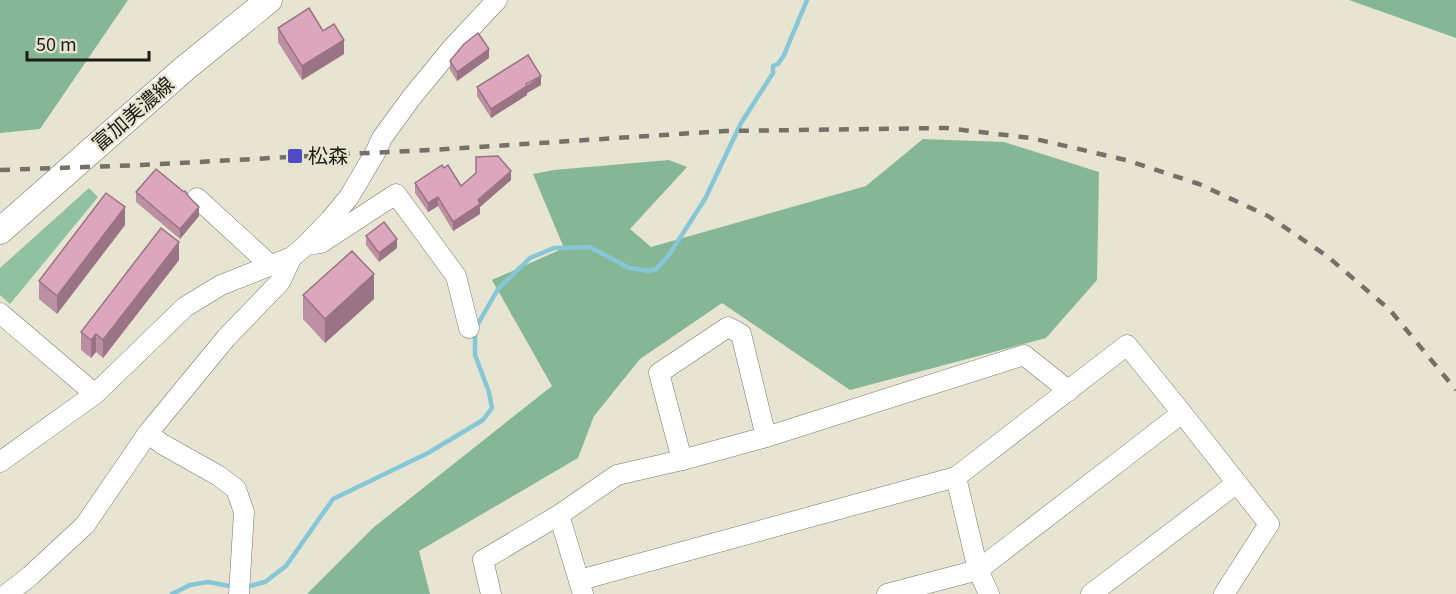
<svg xmlns="http://www.w3.org/2000/svg" width="1456" height="594" font-family="Georgia,'Noto Sans JP',serif">
	<style>
		.green { fill: #90c1a0 }
		.forest { fill: #85b696 }
		.lines { fill: none; stroke-linecap: round; stroke-linejoin: round }
		.stream { stroke: #85c7d7; stroke-width: 4.5 }
		.minor-casing { stroke: #7c7a69; stroke-width: 21 }
		.major-casing { stroke: #7c7a69; stroke-width: 27 }
		.minor { stroke: #fff; stroke-width: 20 }
		.major { stroke: #fff; stroke-width: 26 }
		.rail { stroke: #747267; stroke-width: 4.5; stroke-dasharray: 10 10; stroke-linecap: butt }
		.wall { fill: #bd8fa3 }
		.shaded-wall { fill: #9a7484 }
		.building { fill: #dca6bd; stroke: #9a7484; stroke-width: 1.5 }
		.poi-dot { fill: #514bc2; stroke: #e7e4d2; stroke-width: 2 }
		.labels { text-anchor: middle; stroke-width: 4.5; stroke-linejoin: round; paint-order: stroke }
		.street-label { font-size: 20px; fill: #1d1c15; stroke: #e7e4d2 }
		.poi-label { font-size: 20px; fill: #1d1c15; stroke: #e7e4d2; text-anchor: start }
	</style>
	<rect width="100%" height="100%" fill="#e7e4d2"/>
	<path class="green" d="M 89,188 L 98,197 L 10,304 L 0,295 L 0,268 Z"/>
	<g class="forest">
		<path d="M 0,0 L 128,0 L 40,129 L 0,133 Z"/>
		<path d="M 1349,0 L 1456,0 L 1456,38 Z"/>
		<path d="M 923,139 L 1004,142 L 1099,172 L 1097,280 L 1046,338 L 850,390 L 722,303 L 640,359 L 594,416 L 578,458 L 419,551 L 430,594 L 307,594 L 374,527 L 552,386 L 492,280 L 564,248 L 533,174 L 554,170 L 669,160 L 687,167 L 630,229 L 651,247 L 866,186 Z"/>
	</g>
	<g class="lines">
		<g class="stream">
			<path d="M 246,587 L 265,582 L 286,566 L 333,499 L 428,453 L 483,420 L 492,408 L 489,392 L 475,355 L 475,329 L 498,289 L 530,258 L 554,248 L 590,247 L 629,268 L 649,271 L 656,269 L 669,255 L 705,199 L 741,123 L 773,73 L 773,66 L 778,64 L 784,55 L 807,0"/>
			<path d="M 172,594 L 190,585 L 208,582 L 235,587"/>
		</g>
		<g class="minor-casing">
			<g id="minor">
				<path d="M 197,198 L 270,265"/>
				<path d="M 315,244 L 321,243 L 396,194 L 456,276 L 469,328"/>
				<path d="M 0,313 L 95,394"/>
				<path d="M 148,433 L 162,444 L 219,476 L 236,489 L 244,512 L 239,594"/>
				<path d="M 682,460 L 659,373 L 728,327 L 741,334 L 766,437"/>
				<path d="M 0,462 L 95,394 L 185,307 L 221,285 L 292,257 L 304,247 L 330,220 L 349,197 L 375,153 L 382,138 L 411,98 L 453,47 L 497,0"/>
				<path d="M 956,477 L 978,570 L 989,594"/>
				<path d="M 559,515 L 583,594"/>
				<path d="M 580,580 L 956,477 L 1127,345 L 1182,413 L 1269,524 L 1224,594"/>
				<path d="M 7,594 L 30,576 L 85,525 L 148,433 L 226,338 L 280,282 L 292,257"/>
				<path d="M 491,594 L 483,560 L 559,515 L 617,475 L 682,460 L 766,437 L 1024,355 L 1069,391"/>
				<path d="M 887,594 L 978,570 L 1182,413"/>
				<path d="M 1091,594 L 1237,483"/>
			</g>
		</g>
		<g class="major-casing">
			<path id="major" d="M 0,231 L 184,69 L 269,0"/>
		</g>
		<use href="#minor" class="minor"/>
		<use href="#major" class="major"/>
		<path class="rail" d="M 0,170 L 142,165 L 346,154 L 432,150 L 725,131 L 946,128 L 1031,138 L 1126,160 L 1199,184 L 1268,216 L 1327,256 L 1390,310 L 1456,390"/>
	</g>
	<g class="wall">
		<path d="M 278,28 L 323,31 L 344,54 L 302,80 L 278,42 Z"/>
		<path d="M 489,58 L 457,81 L 450,70 L 450,61 Z"/>
		<path d="M 541,85 L 527,93 L 527,95 L 491,118 L 477,96 L 477,87 Z"/>
		<path d="M 444,168 L 461,186 L 511,180 L 480,207 L 480,214 L 453,231 L 438,206 L 428,212 L 415,193 L 415,183 Z"/>
		<path d="M 136,192 L 199,216 L 180,239 L 136,202 Z"/>
		<path d="M 125,225 L 57,314 L 39,299 L 39,281 Z"/>
		<path d="M 366,236 L 397,248 L 379,262 L 366,245 Z"/>
		<path d="M 179,260 L 103,358 L 96,352 L 91,358 L 81,350 L 81,332 Z"/>
		<path d="M 303,295 L 374,299 L 325,343 L 303,319 Z"/>
	</g>
	<g class="shaded-wall">
		<path d="M 344,40 L 344,54 L 302,80 L 302,66 Z"/>
		<path d="M 489,49 L 489,58 L 457,81 L 457,72 Z"/>
		<path d="M 541,76 L 541,85 L 527,93 L 527,95 L 491,118 L 491,109 Z"/>
		<path d="M 511,171 L 511,180 L 480,207 L 480,214 L 453,231 L 453,222 Z"/>
		<path d="M 438,197 L 438,206 L 428,212 L 428,203 Z"/>
		<path d="M 125,207 L 125,225 L 57,314 L 57,296 Z"/>
		<path d="M 199,207 L 199,216 L 180,239 L 180,229 Z"/>
		<path d="M 397,239 L 397,248 L 379,262 L 379,253 Z"/>
		<path d="M 179,242 L 179,260 L 103,358 L 103,340 Z"/>
		<path d="M 374,274 L 374,299 L 325,343 L 325,319 Z"/>
		<path d="M 96,334 L 96,352 L 91,358 L 91,340 Z"/>
	</g>
	<g class="building">
		<path d="M 309,8 L 323,31 L 334,24 L 344,40 L 302,66 L 278,28 Z"/>
		<path d="M 478,33 L 489,49 L 457,72 L 450,61 L 464,44 Z"/>
		<path d="M 528,55 L 541,76 L 526,84 L 527,86 L 491,109 L 477,87 Z"/>
		<path d="M 498,156 L 511,171 L 478,200 L 480,204 L 453,222 L 438,197 L 428,203 L 415,183 L 442,165 L 444,168 L 448,165 L 461,186 L 476,173 L 476,157 Z"/>
		<path d="M 156,169 L 184,192 L 185,191 L 189,197 L 199,207 L 180,229 L 136,192 Z"/>
		<path d="M 106,193 L 125,207 L 57,296 L 39,281 Z"/>
		<path d="M 384,222 L 397,239 L 379,253 L 366,236 Z"/>
		<path d="M 161,228 L 179,242 L 103,340 L 96,334 L 91,340 L 81,332 Z"/>
		<path d="M 352,251 L 374,274 L 325,319 L 303,295 Z"/>
	</g>
	<rect class="poi-dot" x="287" y="148" width="16" height="16" rx="3"/>
	<g class="labels">
		<g class="street-label">
			<text transform="translate(133 114) rotate(-41)" y="7">富加美濃線</text>
		</g>
		<g class="poi-label">
			<text x="308" y="163">松森</text>
		</g>
	</g>
	<path d="M27 51v9h122v-9" fill="none" stroke="#1d1c15" stroke-width="3"/>
	<text x="36" y="51" font-size="18" fill="#1d1c15" stroke="#e7e4d2" stroke-width="4.5" paint-order="stroke">50 m</text>
</svg>
